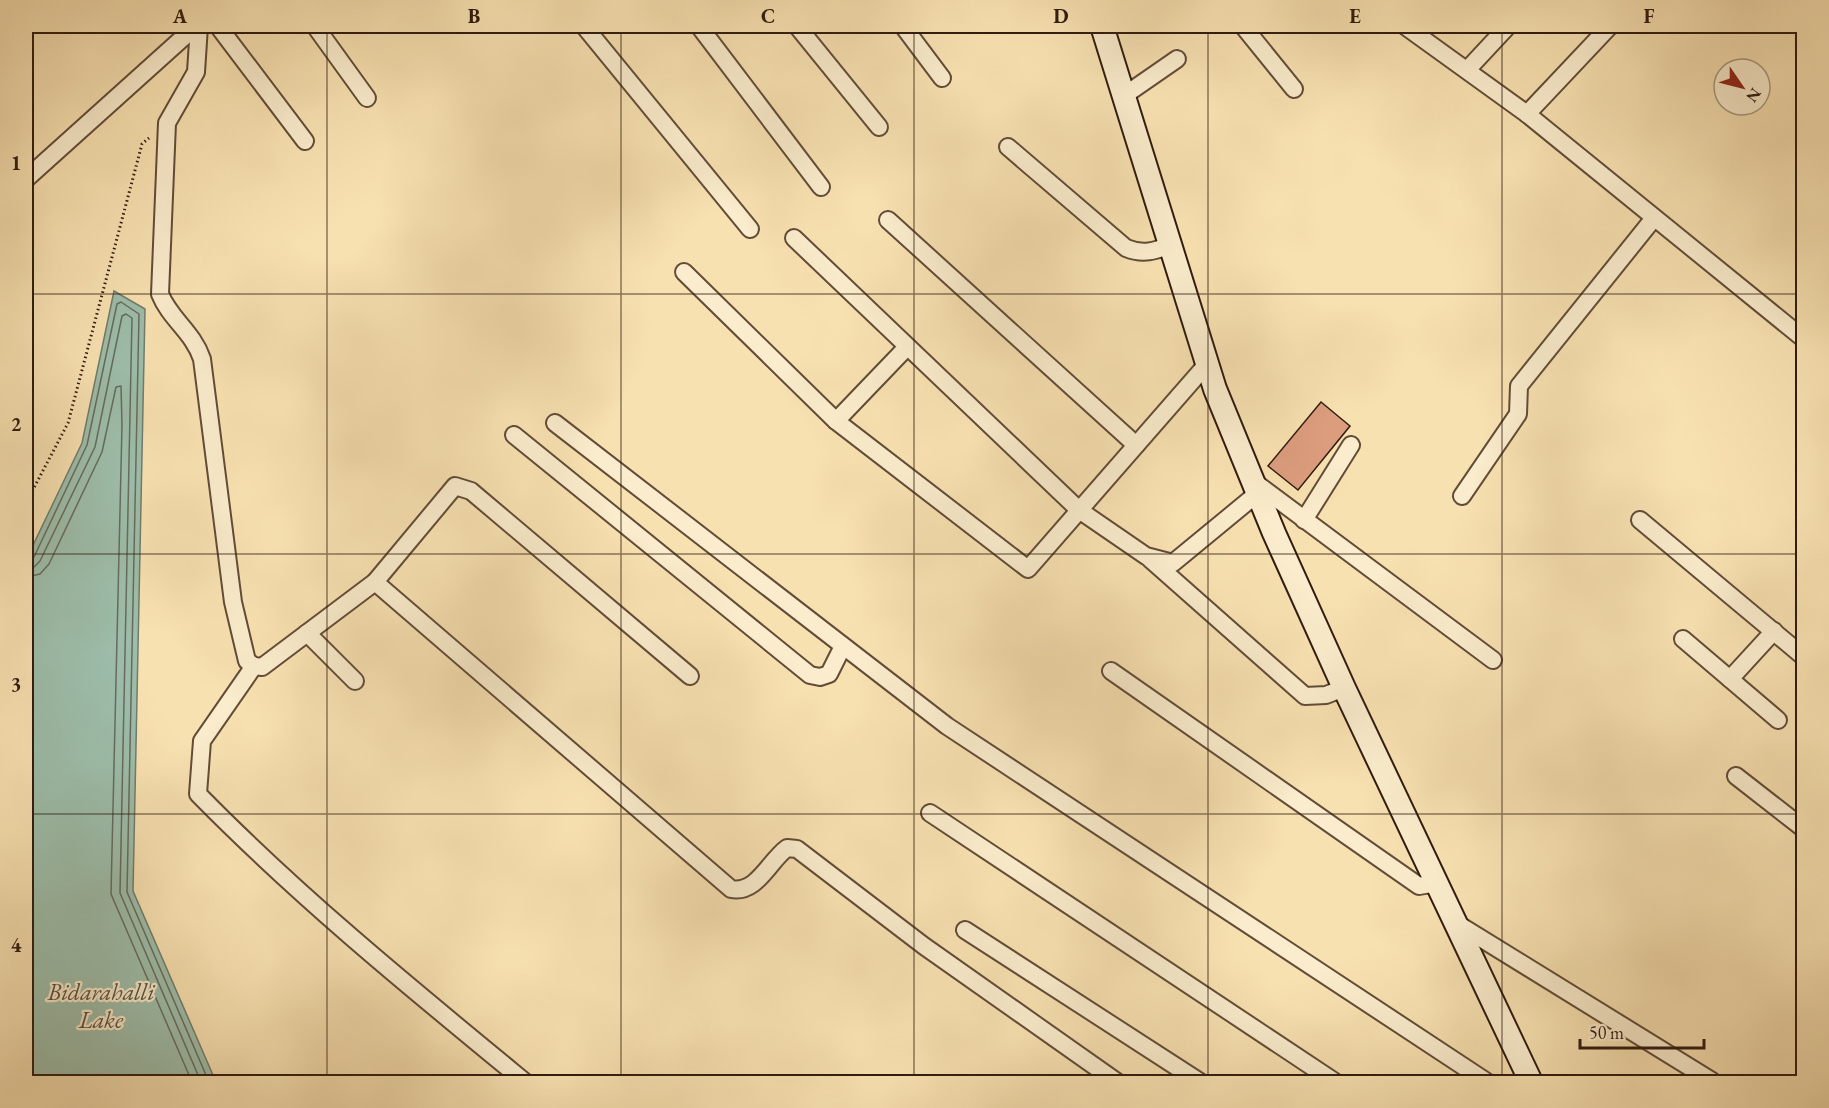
<svg xmlns="http://www.w3.org/2000/svg" width="1829" height="1108" font-family="'EB Garamond',serif">
	<style>
		.water { fill: #9dbeab; stroke: #717d6d; stroke-width: 1.5 }
		.lines { fill: none; stroke-linecap: round; stroke-linejoin: round }
		.shore { stroke: #666c5e; stroke-width: 1.5 }
		.building { fill: #dc9d7e; stroke: #301b10; stroke-width: 1.5 }
		.minor-casing { stroke: #624c38; stroke-width: 20 }
		.secondary-casing { stroke: #301b10; stroke-width: 26 }
		.path { stroke: #301b10; stroke-width: 3; stroke-dasharray: 1.5 3; stroke-linecap: butt }
		.minor { stroke: #faeccc; stroke-width: 16 }
		.secondary { stroke: #faeccc; stroke-width: 22 }
		.grid { fill: none; stroke: #301b10; stroke-width: 1.5; stroke-opacity: 0.55 }
		.labels { text-anchor: middle; stroke-width: 4.5; stroke-linejoin: round; paint-order: stroke }
		.water-label { font-size: 24px; font-style: italic; fill: #565446; stroke: #faeccc }
		.neatline { fill: none; stroke: #301b10; stroke-width: 2 }
		.grid-label { font-size: 20px; text-anchor: middle; font-weight: bold; fill: #301b10 }
	</style>
	<rect width="100%" height="100%" fill="#f8e1b1"/>
	<filter id="stains"><feTurbulence type="fractalNoise" baseFrequency=".00333" numOctaves="4"/><feColorMatrix values="0 0 0 0 .2 0 0 0 0 .09 0 0 0 0 .02 0 0 0 .5 -.17"/></filter>
	<radialGradient id="worn" r=".72"><stop offset=".6" stop-color="#630" stop-opacity="0"/><stop offset="1" stop-color="#630" stop-opacity=".3"/></radialGradient>
	<path class="water" d="M 114,291 L 145,309 L 133,891 L 216,1082 L 26,1082 L 26,560 L 82,443 Z"/>
	<g class="lines">
		<g class="shore">
			<path d="M 26,561 L 34,557 L 87,445 L 117,304 L 121,302 L 139,314 L 127,892 L 209,1082"/>
			<path d="M 26,568 L 34,567 L 40,561 L 95,447 L 122,316 L 126,314 L 132,318 L 120,893 L 201,1082"/>
			<path d="M 26,577 L 40,574 L 49,564 L 102,452 L 116,387 L 121,386 L 122,425 L 111,894 L 192,1082"/>
		</g>
	</g>
	<path class="building" d="M 1321,402 L 1350,426 L 1298,490 L 1268,466 Z"/>
	<g class="lines">
		<g class="minor-casing">
			<g id="minor">
				<path d="M 199,26 L 196,72 L 167,123 L 160,294 C 170,319 193,332 202,359 L 233,602 L 247,661 L 254,666 L 262,667 L 375,582 L 455,486 L 471,491 L 690,676"/>
				<path d="M 218,26 L 305,141"/>
				<path d="M 315,26 L 367,98"/>
				<path d="M 584,26 L 750,229"/>
				<path d="M 699,26 L 821,187"/>
				<path d="M 797,26 L 879,127"/>
				<path d="M 903,26 L 942,78"/>
				<path d="M 1243,26 L 1294,89"/>
				<path d="M 1405,26 L 1527,114 L 1610,26"/>
				<path d="M 1467,70 L 1508,26"/>
				<path d="M 1125,95 L 1177,59"/>
				<path d="M 1527,114 L 1804,339"/>
				<path d="M 1008,147 L 1126,248 C 1143,255 1155,251 1171,245"/>
				<path d="M 26,179 L 196,26"/>
				<path d="M 888,220 L 1136,445"/>
				<path d="M 794,238 L 1079,510 L 1146,556 L 1173,563 L 1258,493"/>
				<path d="M 684,272 L 836,421 L 1028,569 L 1207,364"/>
				<path d="M 836,421 L 907,347"/>
				<path d="M 555,423 L 947,726 L 1487,1082"/>
				<path d="M 514,435 L 810,675 L 820,677 L 829,674 L 843,646"/>
				<path d="M 1253,481 L 1493,660"/>
				<path d="M 1462,496 L 1518,414 L 1519,386 L 1654,218"/>
				<path d="M 1304,520 L 1351,445"/>
				<path d="M 1640,520 L 1804,657"/>
				<path d="M 1150,559 L 1305,696 L 1326,695 L 1344,688"/>
				<path d="M 375,582 L 731,889 C 757,894 769,861 787,848 L 797,849 L 924,946 L 1117,1082"/>
				<path d="M 307,633 L 355,681"/>
				<path d="M 1683,639 L 1778,720"/>
				<path d="M 254,666 L 202,741 L 198,794 C 300,898 413,990 525,1082"/>
				<path d="M 1111,671 L 1419,886 L 1437,883"/>
				<path d="M 1730,679 L 1774,631"/>
				<path d="M 1736,776 L 1804,829"/>
				<path d="M 930,813 L 1335,1082"/>
				<path d="M 1456,923 L 1712,1081"/>
				<path d="M 965,930 L 1200,1082"/>
			</g>
		</g>
		<g class="secondary-casing">
			<path id="secondary" d="M 1102,26 L 1215,389 L 1274,533 L 1344,688 L 1531,1082"/>
		</g>
		<path class="path" d="M 26,503 L 68,423 L 142,144 L 149,138"/>
		<use href="#minor" class="minor"/>
		<use href="#secondary" class="secondary"/>
	</g>
	<path class="grid" d="M 327,26 L 327,1082M 621,26 L 621,1082M 914,26 L 914,1082M 1208,26 L 1208,1082M 1502,26 L 1502,1082M 26,294 L 1804,294M 26,554 L 1804,554M 26,814 L 1804,814"/>
	<g class="labels">
		<g class="water-label">
			<text x="101" y="1000">Bidarahalli<tspan x="101" dy="28">Lake</tspan></text>
		</g>
	</g>
	<rect width="1829" height="1108" fill="none" stroke="#f8e1b1" stroke-width="66"/>
	<g transform="translate(1742 87) rotate(125)"><circle r="28" fill="#faeccc" stroke="#a99881" stroke-width="1.5"/>
	<path d="M0-4.5L10 22L0 15L-10 22Z" fill="#8f2418"/>
	<text y="-9" font-size="16" font-weight="bold" text-anchor="middle" fill="#301b10">N</text>
	</g>
	<path d="M1580 1039v9h124v-9" fill="none" stroke="#301b10" stroke-width="3"/>
	<text x="1589" y="1039" font-size="18" fill="#301b10" stroke="#faeccc" stroke-width="4.5" paint-order="stroke">50 m</text>
	<rect x="33" y="33" width="1763" height="1042" class="neatline"/>
	<g class="grid-label">
		<text x="180" y="23">A</text>
		<text x="474" y="23">B</text>
		<text x="768" y="23">C</text>
		<text x="1061" y="23">D</text>
		<text x="1355" y="23">E</text>
		<text x="1649" y="23">F</text>
		<text x="16" y="170">1</text>
		<text x="16" y="431">2</text>
		<text x="16" y="691">3</text>
		<text x="16" y="952">4</text>
	</g>
	<rect width="100%" height="100%" filter="url(#stains)"/>
	<rect width="100%" height="100%" fill="url(#worn)"/>
</svg>
